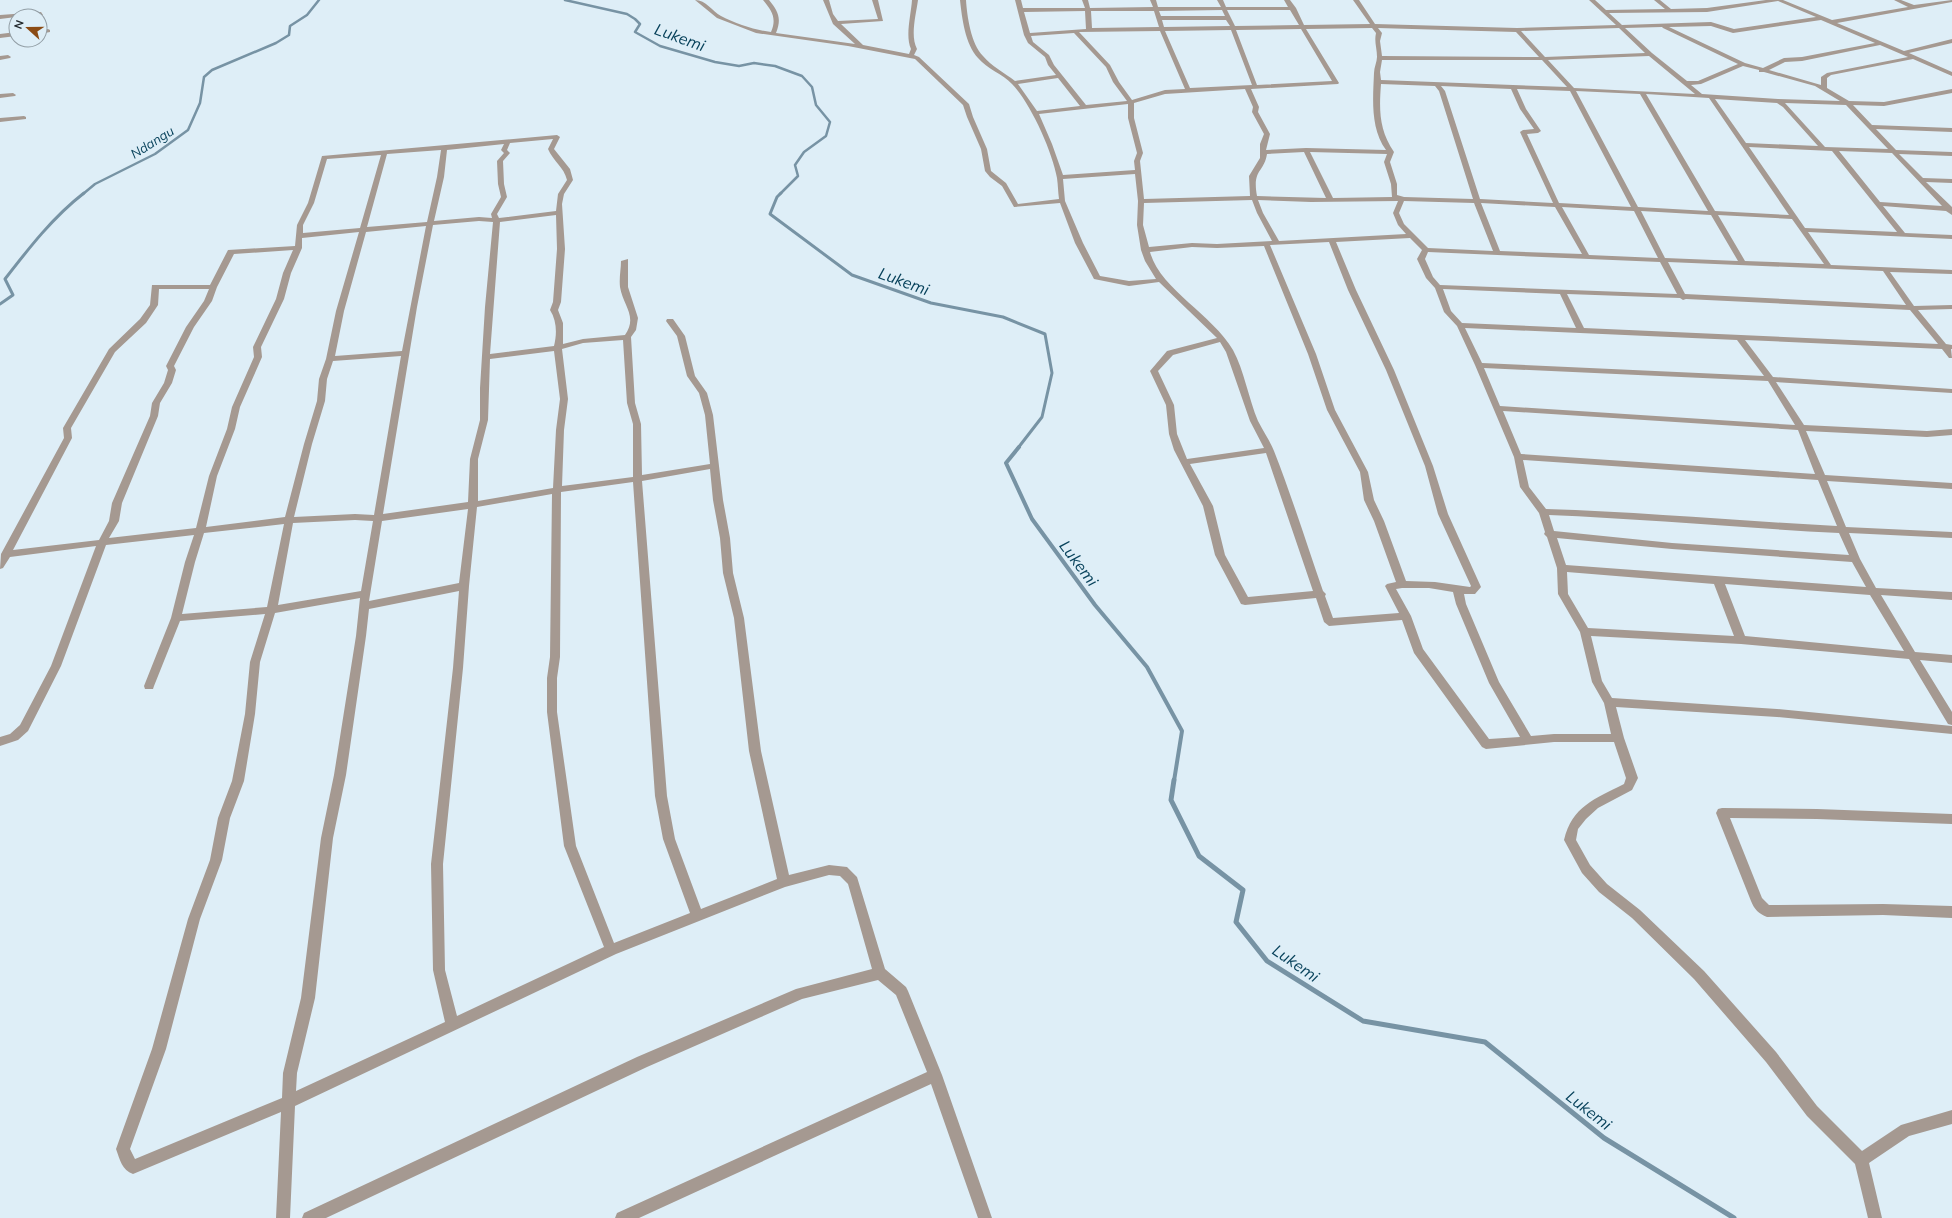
<svg xmlns="http://www.w3.org/2000/svg" width="1952" height="1218" font-family="Mulish,sans-serif">
	<style>
		.lines { fill: none; stroke-linecap: round; stroke-linejoin: round }
		.stream-far3 { stroke: #7793a4; stroke-width: 2.5 }
		.stream-far2 { stroke: #7793a4; stroke-width: 3 }
		.stream-far1 { stroke: #7793a4; stroke-width: 4 }
		.stream { stroke: #7793a4; stroke-width: 5 }
		.street { fill: #a59991; fill-rule: evenodd }
		.labels { text-anchor: middle; stroke-width: 3; stroke-linejoin: round; paint-order: stroke }
		.far-water-label { font-size: 13px; font-style: italic; fill: #09435c; stroke: #deeef7 }
		.water-label { font-size: 16px; font-style: italic; fill: #09435c; stroke: #deeef7 }
	</style>
	<rect width="100%" height="100%" fill="#deeef7"/>
	<g class="lines">
		<g class="stream-far3">
			<path d="M 565,0 L 627,14 L 635,19 L 640,24 L 635,32 L 660,46 L 715,62 L 739,66 L 754,63 L 775,66 L 802,76 L 812,87 L 816,105 L 830,122 L 826,136 L 804,152 L 795,165 L 798,176 L 780,194"/>
			<path d="M 83,194 L 95,184 L 155,154 L 188,130 L 200,103 L 204,77 L 212,70 L 276,43 L 289,35 L 290,26 L 307,15 L 319,0"/>
		</g>
		<g class="stream-far2">
			<path d="M 781,193 L 777,197 L 770,214 L 852,275 L 931,303 L 1003,317 L 1045,334 L 1052,373 L 1042,417 L 1018,448"/>
			<path d="M 0,304 L 13,295 L 5,279 C 29,248 53,217 84,193"/>
		</g>
		<path class="stream-far1" d="M 1019,447 L 1006,463 L 1032,519 L 1095,605 L 1147,667 L 1182,731 L 1174,781"/>
		<path class="stream" d="M 1174,780 L 1171,800 L 1199,856 L 1243,890 L 1236,922 L 1267,961 L 1363,1021 L 1485,1042 L 1604,1138 L 1734,1218"/>
		<g class="street">
			<path d="M 695,0 C 706,0 712,11 721,16 C 736,24 755,30 771,32 C 777,18 772,11 763,0 L 769,0 C 778,11 782,18 776,33 L 855,44 L 833,24 L 823,0 L 829,0 L 833,14 L 838,21 L 878,19 L 872,0 L 878,0 L 883,21 L 841,24 L 863,45 L 909,54 L 911,49 C 905,36 911,15 912,0 L 918,0 C 916,15 910,36 917,49 L 914,55 L 919,57 L 969,104 L 973,117 L 987,149 L 991,171 L 1006,183 L 1018,204 L 1059,199 C 1058,192 1058,185 1057,178 C 1052,151 1031,104 1012,84 C 1003,74 987,69 978,58 C 965,44 962,18 960,0 L 966,0 C 967,16 971,44 983,56 C 991,66 1005,73 1015,81 L 1056,75 L 1048,65 L 1045,57 L 1028,43 L 1024,35 L 1015,0 L 1021,0 L 1023,8 L 1085,8 L 1082,0 L 1088,0 L 1090,8 L 1153,7 L 1150,0 L 1156,0 L 1158,7 L 1221,7 L 1217,0 L 1223,0 L 1226,7 L 1288,7 L 1284,0 L 1290,0 L 1296,8 L 1304,25 L 1370,24 L 1353,0 L 1359,0 L 1375,24 L 1517,28 L 1616,25 L 1589,0 L 1595,0 L 1606,10 L 1665,9 L 1654,0 L 1660,0 L 1671,9 L 1707,8 L 1766,0 L 1783,0 L 1832,20 L 1908,7 L 1894,0 L 1901,0 L 1914,5 L 1952,0 L 1952,2 L 1837,23 L 1904,51 L 1952,39 L 1952,43 L 1909,53 L 1952,72 L 1952,76 L 1913,59 L 1831,75 L 1827,78 L 1827,88 L 1849,101 L 1884,102 L 1952,89 L 1952,93 L 1884,106 L 1853,105 L 1872,125 L 1952,128 L 1952,132 L 1876,129 L 1896,150 L 1952,152 L 1952,156 L 1899,154 L 1923,178 L 1952,179 L 1952,183 L 1926,182 L 1952,207 L 1952,215 L 1946,211 L 1883,206 L 1905,233 L 1952,235 L 1952,239 L 1808,232 L 1831,265 L 1952,270 L 1952,274 L 1890,272 L 1914,306 L 1952,305 L 1952,309 L 1918,310 L 1946,344 L 1952,345 L 1952,349 L 1951,349 L 1952,358 L 1949,358 L 1942,349 L 1745,340 L 1773,377 L 1952,389 L 1952,393 L 1776,382 L 1804,425 L 1927,431 L 1952,429 L 1952,435 L 1927,437 L 1806,431 L 1825,475 L 1952,483 L 1952,489 L 1827,481 L 1846,527 L 1952,532 L 1952,538 L 1849,533 L 1860,559 L 1876,588 L 1952,592 L 1952,600 L 1881,595 L 1915,652 L 1952,655 L 1952,663 L 1920,660 L 1952,712 L 1952,725 L 1948,724 L 1909,659 L 1741,644 L 1591,636 L 1602,681 L 1612,698 L 1777,709 L 1952,726 L 1952,734 L 1777,717 L 1616,707 L 1624,738 L 1638,778 L 1632,790 L 1598,808 L 1586,819 L 1578,829 L 1576,840 L 1590,865 L 1607,884 L 1640,910 L 1704,971 L 1776,1052 L 1817,1106 L 1862,1151 L 1901,1125 L 1952,1110 L 1952,1124 L 1909,1136 L 1869,1163 L 1882,1218 L 1868,1218 L 1855,1164 L 1807,1116 L 1766,1062 L 1694,979 L 1632,918 L 1599,892 L 1582,873 L 1564,840 C 1572,806 1595,799 1624,784 L 1626,778 L 1614,742 L 1554,742 L 1486,749 L 1482,747 L 1414,653 L 1402,620 L 1329,626 L 1324,622 L 1316,598 L 1245,605 L 1241,604 L 1215,555 L 1203,506 L 1174,450 L 1169,434 L 1166,405 L 1150,371 L 1167,351 L 1217,338 L 1159,282 L 1129,286 L 1094,279 L 1075,243 L 1060,203 L 1014,207 L 1002,186 L 990,177 L 985,171 L 981,149 L 967,117 L 963,105 L 915,59 L 848,46 L 756,33 L 717,18 ZM 1778,1 L 1816,17 L 1734,29 L 1711,22 L 1622,25 L 1609,13 L 1707,12 ZM 1222,10 L 1225,16 L 1161,16 L 1159,11 ZM 1227,10 L 1290,10 L 1299,25 L 1235,26 ZM 1085,11 L 1086,29 L 1030,33 L 1024,12 ZM 1091,11 L 1154,11 L 1159,27 L 1092,28 ZM 1162,20 L 1226,20 L 1230,26 L 1164,27 ZM 1821,20 L 1875,43 L 1802,57 L 1784,58 L 1763,68 L 1745,63 L 1669,27 L 1711,26 L 1733,33 ZM 1662,27 L 1663,28 L 1738,64 L 1698,81 L 1687,81 L 1652,53 L 1625,28 ZM 1372,28 L 1376,33 C 1374,42 1377,48 1377,57 C 1377,62 1374,67 1374,73 C 1373,98 1370,128 1386,150 L 1306,148 L 1266,150 L 1270,134 L 1258,112 L 1259,107 L 1251,89 L 1338,84 L 1339,83 L 1306,29 ZM 1378,28 L 1516,32 L 1539,57 L 1382,56 L 1380,41 L 1382,33 ZM 1619,28 L 1645,53 L 1545,57 L 1521,31 ZM 1301,29 L 1332,81 L 1257,85 L 1236,30 ZM 1231,30 L 1252,85 L 1190,88 L 1165,31 ZM 1160,31 L 1185,89 L 1165,90 L 1132,100 L 1119,82 L 1110,65 L 1079,32 ZM 1074,33 L 1106,67 L 1113,82 L 1127,101 L 1086,105 L 1054,65 L 1049,55 L 1033,42 L 1031,36 ZM 1880,45 L 1908,57 L 1827,73 L 1821,77 L 1821,85 L 1769,70 L 1785,62 L 1802,61 ZM 1649,56 L 1695,94 L 1574,88 L 1548,60 ZM 1382,60 L 1542,60 L 1567,87 L 1381,80 L 1380,72 ZM 1743,66 L 1759,70 L 1759,72 L 1764,72 L 1815,86 L 1840,101 L 1778,99 L 1702,94 L 1691,85 L 1701,84 ZM 1058,78 L 1080,106 L 1037,111 L 1018,84 ZM 1381,84 L 1435,86 L 1439,91 L 1473,199 L 1404,197 L 1397,195 L 1397,184 L 1390,162 L 1394,152 C 1379,130 1379,110 1381,84 ZM 1441,86 L 1511,89 L 1520,109 L 1534,129 L 1523,130 L 1520,132 L 1553,203 L 1480,199 L 1445,91 ZM 1245,89 L 1253,107 L 1252,112 L 1264,134 L 1260,144 L 1260,158 L 1249,176 L 1250,196 L 1144,199 L 1140,161 L 1143,153 L 1134,118 L 1134,103 L 1165,94 ZM 1517,89 L 1570,91 L 1631,207 L 1559,203 L 1527,134 L 1538,133 L 1541,131 L 1526,109 ZM 1576,91 L 1640,94 L 1708,211 L 1638,207 ZM 1646,94 L 1709,98 L 1789,215 L 1715,211 ZM 1715,99 L 1777,103 L 1783,107 L 1818,146 L 1746,143 ZM 1785,103 L 1846,105 L 1888,149 L 1825,147 ZM 1128,104 L 1128,118 L 1137,153 L 1134,161 L 1135,170 L 1063,175 L 1052,144 L 1039,114 ZM 1749,147 L 1832,151 L 1897,232 L 1805,228 ZM 1839,151 L 1892,153 L 1942,206 L 1880,202 ZM 1304,152 L 1326,198 L 1257,196 C 1252,169 1264,173 1267,154 ZM 1310,152 L 1387,154 L 1384,162 L 1391,184 L 1392,197 L 1333,198 ZM 1135,174 L 1138,201 L 1137,225 L 1141,250 L 1145,261 L 1156,279 L 1129,281 L 1100,276 L 1083,243 L 1065,201 L 1063,179 ZM 1252,200 L 1257,213 L 1272,241 L 1217,244 L 1192,243 L 1149,247 L 1143,225 L 1144,203 ZM 1258,200 L 1311,202 L 1398,201 L 1393,213 L 1398,225 L 1406,234 L 1279,241 L 1263,213 ZM 1404,201 L 1474,203 L 1493,251 L 1428,248 L 1404,224 L 1399,213 ZM 1481,203 L 1555,207 L 1582,254 L 1500,251 ZM 1562,207 L 1634,211 L 1658,258 L 1589,255 ZM 1641,211 L 1711,215 L 1738,261 L 1665,258 ZM 1718,215 L 1792,219 L 1824,264 L 1745,261 ZM 1410,238 L 1422,250 L 1417,259 L 1426,278 L 1435,288 L 1444,312 L 1457,326 L 1475,365 L 1514,457 L 1520,487 L 1539,513 L 1545,532 L 1544,534 L 1547,537 L 1557,568 L 1558,594 L 1580,632 L 1592,682 L 1604,703 L 1611,734 L 1554,734 L 1531,736 L 1499,682 L 1466,604 L 1464,594 L 1475,594 L 1481,587 L 1448,514 L 1433,466 L 1394,370 L 1356,290 L 1336,242 ZM 1329,242 L 1348,290 L 1386,370 L 1425,466 L 1438,514 L 1471,586 L 1470,587 L 1435,582 L 1406,581 L 1384,521 L 1374,500 L 1368,472 L 1335,410 L 1316,354 L 1270,245 ZM 1264,246 L 1308,354 L 1327,410 L 1360,472 L 1364,500 L 1374,521 L 1396,582 L 1387,584 L 1385,586 L 1399,613 L 1333,618 L 1325,596 L 1326,594 L 1323,591 C 1307,545 1292,497 1274,451 C 1270,441 1263,431 1258,421 C 1249,400 1244,370 1233,350 C 1212,314 1160,289 1150,252 L 1192,247 L 1217,248 ZM 1428,252 L 1660,262 L 1677,294 L 1440,285 L 1433,277 L 1425,259 ZM 1668,262 L 1883,271 L 1906,305 L 1685,294 ZM 1443,289 L 1560,294 L 1576,328 L 1462,323 L 1451,311 ZM 1567,294 L 1680,298 L 1683,300 L 1686,299 L 1910,310 L 1938,344 L 1584,328 ZM 1465,328 L 1737,340 L 1764,376 L 1482,363 ZM 1220,342 L 1226,352 L 1250,421 L 1264,448 L 1187,459 L 1177,434 L 1174,405 L 1158,371 L 1173,355 ZM 1484,368 L 1768,381 L 1795,425 L 1500,406 ZM 1503,411 L 1798,430 L 1815,474 L 1521,454 ZM 1266,453 L 1313,591 L 1248,597 L 1225,555 L 1213,506 L 1190,464 ZM 1523,460 L 1818,480 L 1837,526 C 1740,521 1643,512 1546,509 L 1529,487 ZM 1549,515 C 1646,519 1742,528 1839,533 L 1849,555 L 1672,543 L 1554,531 ZM 1557,538 L 1672,549 L 1852,562 L 1866,587 L 1566,565 ZM 1567,572 L 1714,584 L 1734,636 L 1588,628 L 1568,594 ZM 1725,584 L 1870,595 L 1904,651 L 1745,636 ZM 1402,588 L 1429,588 L 1453,592 L 1456,604 L 1489,683 L 1520,737 L 1489,739 L 1423,649 L 1411,616 L 1396,589 Z"/>
			<path d="M 41,12 L 43,15 L 16,16 L 16,17 L 0,19 L 0,15 Z"/>
			<path d="M 48,29 L 50,30 L 50,32 L 40,34 L 40,30 Z"/>
			<path d="M 16,32 L 16,36 L 0,38 L 0,34 Z"/>
			<path d="M 8,55 L 11,57 L 10,58 L 0,60 L 0,56 Z"/>
			<path d="M 13,93 L 16,95 L 15,96 L 0,98 L 0,94 Z"/>
			<path d="M 24,116 L 26,117 L 26,119 L 0,122 L 0,118 Z"/>
			<path d="M 557,135 L 560,137 L 554,149 L 570,169 L 573,180 L 564,194 L 562,204 L 565,249 L 561,302 L 558,310 L 563,323 L 563,344 L 583,339 L 625,335 C 638,316 623,306 620,287 C 619,278 621,269 621,261 L 628,259 L 628,287 L 638,318 L 636,330 L 631,337 L 635,403 L 641,424 L 642,475 L 710,464 L 705,415 L 699,393 L 687,376 L 677,336 L 666,321 L 667,319 L 673,319 L 685,336 L 695,376 L 707,393 L 713,415 L 723,500 L 730,538 L 733,573 L 744,618 L 761,751 L 789,875 L 829,865 L 847,867 L 857,877 L 885,969 L 906,987 L 908,991 L 942,1075 L 992,1218 L 978,1218 L 931,1084 L 639,1218 L 615,1218 L 617,1213 L 927,1072 L 896,995 L 878,980 L 802,999 L 647,1067 L 326,1218 L 302,1218 L 304,1213 L 637,1057 L 796,989 L 872,969 L 848,884 L 840,876 L 829,875 L 785,887 L 616,954 L 295,1106 L 290,1218 L 276,1218 L 281,1112 L 133,1174 C 122,1170 120,1160 116,1149 L 152,1049 L 188,919 L 210,860 L 218,818 L 232,781 L 245,714 L 250,662 L 265,614 L 180,621 L 154,686 L 153,689 L 145,689 L 144,686 L 171,618 L 185,562 L 194,535 L 106,545 L 61,666 L 28,731 L 18,740 L 0,746 L 0,737 L 10,734 L 20,725 L 51,666 L 96,546 L 10,557 L 3,568 L 0,569 L 1,554 L 64,438 L 63,428 L 109,349 L 140,319 L 150,305 L 152,285 L 210,285 L 228,250 L 295,246 L 297,225 L 308,203 L 322,156 ZM 553,139 L 548,149 C 553,161 564,167 567,180 L 558,194 L 556,211 L 499,218 L 497,214 L 507,197 L 504,184 L 503,161 L 510,153 L 507,150 L 510,143 ZM 504,144 L 501,150 L 504,153 L 497,161 L 498,184 L 501,197 L 491,214 L 492,218 L 479,217 L 434,221 L 444,177 L 447,150 ZM 441,150 L 437,177 L 427,222 L 367,227 L 387,154 ZM 381,155 L 360,228 L 303,233 L 303,225 L 314,203 L 327,159 ZM 556,215 L 557,249 L 553,302 L 550,310 C 557,321 557,334 554,346 L 490,354 L 500,222 ZM 479,221 L 493,222 L 485,307 L 480,388 L 480,420 L 470,459 L 468,502 L 383,514 L 417,307 L 433,225 ZM 426,226 L 402,351 L 335,356 L 344,311 L 366,232 ZM 359,232 L 336,311 L 326,359 L 319,379 L 317,401 L 304,444 L 285,517 L 206,527 L 217,476 L 235,429 L 240,407 L 262,357 L 261,347 L 284,299 L 291,273 L 302,248 L 302,238 ZM 293,250 L 283,273 L 276,299 L 253,347 L 254,357 L 232,407 L 227,429 L 209,476 L 196,528 L 109,538 L 119,521 L 122,503 L 158,416 L 160,403 L 172,383 L 176,370 L 174,366 L 194,327 L 212,301 L 217,287 L 234,254 ZM 159,289 L 209,289 L 204,301 L 186,327 L 166,366 L 168,370 L 164,383 L 152,403 L 150,416 L 112,503 L 109,521 L 99,540 L 13,550 L 72,438 L 71,428 L 115,352 L 146,323 L 158,305 ZM 623,340 L 627,403 L 633,424 L 633,477 L 562,486 L 564,430 L 568,399 L 562,349 L 583,343 ZM 554,351 L 560,399 L 556,430 L 553,488 L 478,501 L 478,459 L 488,420 L 490,359 ZM 401,356 L 374,515 L 355,514 L 294,517 L 312,444 L 325,401 L 327,379 L 333,361 ZM 710,469 L 713,500 L 720,538 L 723,573 L 734,618 L 749,751 L 777,879 L 701,909 L 675,839 L 667,796 L 642,481 ZM 633,482 L 655,796 L 663,839 L 690,913 L 614,943 L 576,846 L 557,712 L 557,678 L 560,657 L 561,492 ZM 552,494 L 550,657 L 547,678 L 547,712 L 564,846 L 604,947 L 457,1016 L 445,970 L 443,864 L 463,668 L 469,586 L 477,507 ZM 468,509 L 459,583 L 369,601 L 382,521 ZM 355,520 L 373,521 L 361,591 L 278,605 L 293,523 ZM 284,524 L 267,607 L 182,614 L 195,562 L 204,533 ZM 459,591 L 453,668 L 431,864 L 433,970 L 445,1022 L 296,1091 L 297,1073 L 315,998 L 333,838 L 346,775 L 366,636 L 369,609 ZM 360,598 L 356,636 L 334,775 L 321,838 L 301,998 L 283,1073 L 282,1098 L 135,1159 L 130,1149 L 166,1049 L 200,919 L 222,860 L 230,818 L 244,781 L 255,714 L 260,662 L 275,613 Z"/>
			<path d="M 1722,808 L 1817,809 L 1952,814 L 1952,824 L 1817,819 L 1730,818 L 1762,898 L 1769,905 L 1883,904 L 1952,906 L 1952,918 L 1883,915 L 1767,917 C 1759,914 1754,909 1751,901 L 1716,813 L 1718,809 Z"/>
		</g>
	</g>
	<g class="labels">
		<g class="far-water-label">
			<text transform="translate(152 142) rotate(-32)" y="5">Ndangu</text>
		</g>
		<g class="water-label">
			<text transform="translate(680 37) rotate(20)" y="6">Lukemi</text>
			<text transform="translate(904 281) rotate(20)" y="6">Lukemi</text>
			<text transform="translate(1079 563) rotate(53)" y="6">Lukemi</text>
			<text transform="translate(1296 963) rotate(35)" y="6">Lukemi</text>
			<text transform="translate(1589 1110) rotate(38)" y="6">Lukemi</text>
		</g>
	</g>
	<g transform="translate(28 28) rotate(291)"><circle r="19" fill="#deeef7" stroke="#929ea5"/>
	<path d="M0-3L7 15L0 10L-7 15Z" fill="#8b4b14"/>
	<text y="-6" font-size="11" font-weight="bold" text-anchor="middle" fill="#21272b">N</text>
	</g>
</svg>
